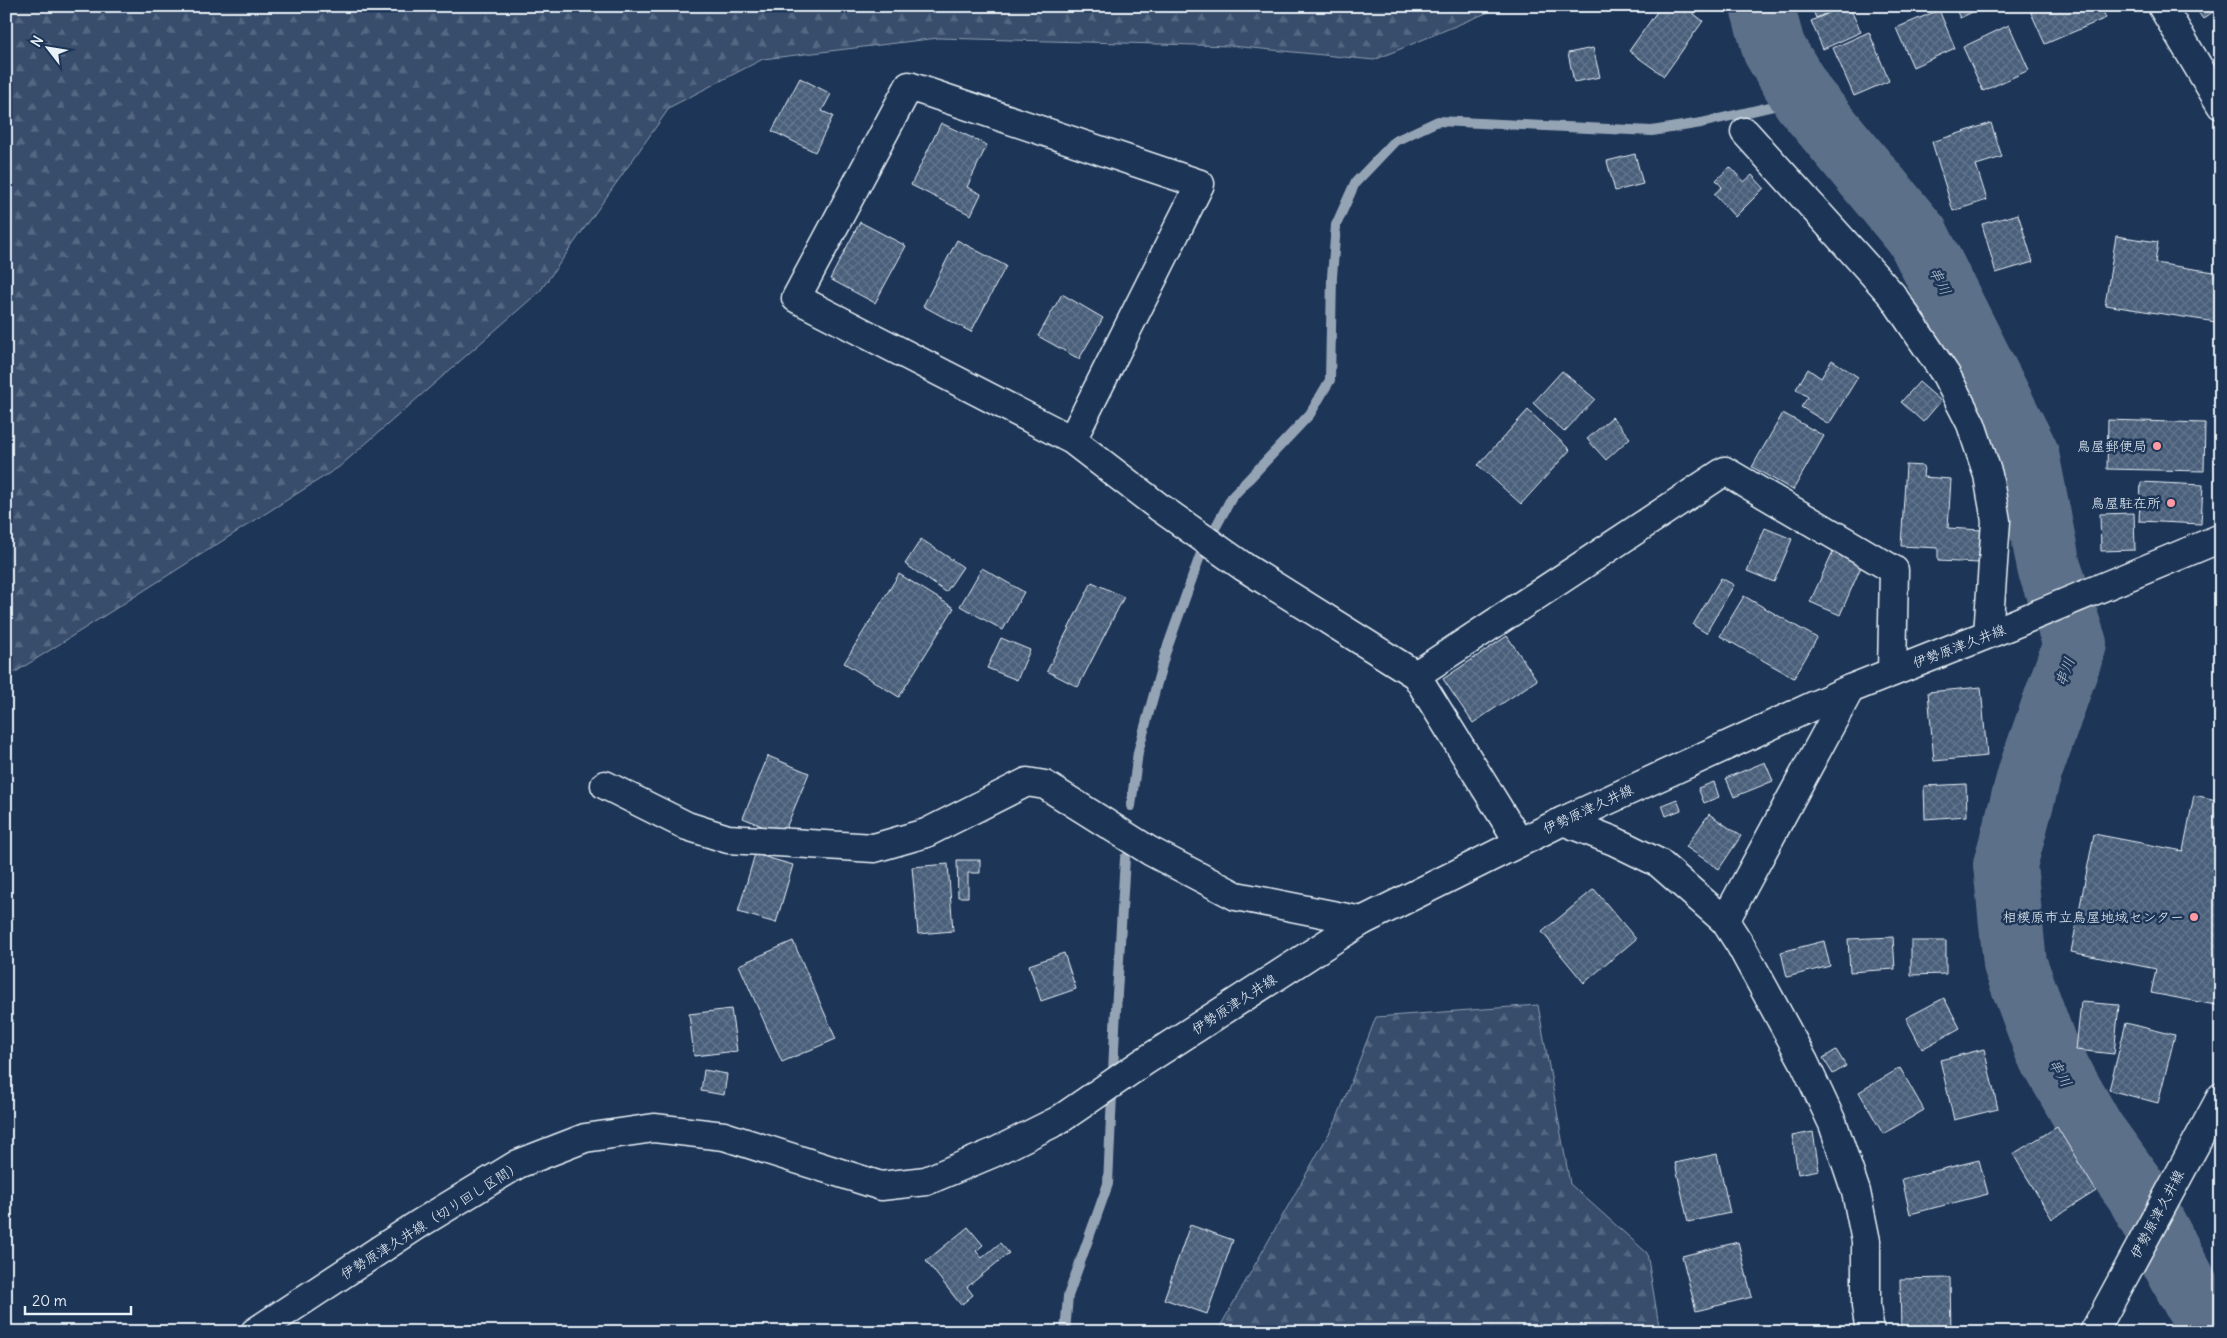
<svg xmlns="http://www.w3.org/2000/svg" width="2227" height="1338" font-family="Delius,'Klee One',sans-serif">
	<style>
		.forest { fill: url(#forest-firs); stroke: #909fb2 }
		.lines { fill: none; stroke-linecap: round; stroke-linejoin: round }
		.stream { stroke: #95a4b5; stroke-width: 10 }
		.river { stroke: #5d7089; stroke-width: 64 }
		.building { fill: url(#building-cross-hatch); stroke: #e8f1f8 }
		.minor-casing { stroke: #e8f1f8; stroke-width: 31 }
		.secondary-casing { stroke: #e8f1f8; stroke-width: 31 }
		.primary-casing { stroke: #e8f1f8; stroke-width: 31 }
		.minor { stroke: #1d3557; stroke-width: 28 }
		.secondary { stroke: #1d3557; stroke-width: 28 }
		.primary { stroke: #1d3557; stroke-width: 28 }
		.poi-dot { fill: #ff9aa2; stroke: #1d3557; stroke-width: 2 }
		.labels { text-anchor: middle; stroke-width: 5; stroke-linejoin: round; paint-order: stroke }
		.poi-label { font-size: 14px; fill: #e8f1f8; stroke: #1d3557; text-anchor: end }
		.street-label { font-size: 14px; fill: #e8f1f8; stroke: #1d3557 }
		.water-label { font-size: 15px; font-style: italic; fill: #b7c4d1; stroke: #1d3557 }
	</style>
	<defs>
		<pattern id="forest-firs" width="22" height="20" patternUnits="userSpaceOnUse" patternTransform="scale(1.25)"><rect width="22" height="20" fill="#374d6c"/><path d="M5 1l3.5 6h-7zM16 11l3.5 6h-7z" fill="#546782"/></pattern>
		<pattern id="building-cross-hatch" width="8" height="8" patternUnits="userSpaceOnUse" patternTransform="scale(1.25)"><rect width="8" height="8" fill="#495e7a"/><path d="M0 0l8 8M0 8l8-8" fill="none" stroke="#63768e"/></pattern>
	</defs>
	<rect width="100%" height="100%" fill="#1d3557"/>
	<filter id="ink" filterUnits="userSpaceOnUse"><feTurbulence type="fractalNoise" baseFrequency=".02" numOctaves="2"/><feDisplacementMap in="SourceGraphic" scale="10" xChannelSelector="R" yChannelSelector="G"/><feConvolveMatrix kernelMatrix="1 2 1 2 8 2 1 2 1" color-interpolation-filters="sRGB"/></filter>
	<g filter="url(#ink)">
		<g class="forest">
			<path d="M 6,6 L 1503,6 L 1374,60 L 1232,46 L 938,38 L 763,59 L 670,107 L 540,291 L 339,467 L 6,678 Z"/>
			<path d="M 1538,1005 L 1570,1184 L 1647,1253 L 1660,1332 L 1217,1332 L 1336,1121 L 1376,1017 Z"/>
		</g>
		<g class="lines">
			<g class="stream">
				<path d="M 1131,806 L 1138,752 L 1165,654 L 1200,556 L 1232,497 L 1310,414 L 1330,380 L 1332,277 L 1336,225 L 1355,183 L 1395,141 L 1438,121 L 1652,131 L 1701,123 L 1804,99"/>
				<path d="M 1065,1332 L 1068,1296 L 1108,1184 L 1115,1028 L 1125,858"/>
			</g>
			<path class="river" d="M 1762,6 L 1774,49 L 1804,99 L 1918,237 L 2027,454 L 2049,567 L 2075,644 L 2030,772 L 2005,865 L 2015,964 L 2046,1048 L 2093,1131 L 2137,1192 L 2211,1332"/>
		</g>
		<g class="building">
			<path d="M 1661,6 L 1684,6 L 1703,21 L 1664,76 L 1629,51 Z"/>
			<path d="M 1811,6 L 1842,6 L 1816,18 Z"/>
			<path d="M 1845,6 L 1849,6 L 1861,32 L 1823,49 L 1811,21 Z"/>
			<path d="M 1954,6 L 1985,6 L 1960,18 Z"/>
			<path d="M 2028,6 L 2101,6 L 2106,18 L 2045,44 Z"/>
			<path d="M 2194,6 L 2221,6 L 2203,19 Z"/>
			<path d="M 1939,10 L 1955,48 L 1913,67 L 1896,28 Z"/>
			<path d="M 2009,25 L 2029,70 L 1983,91 L 1963,47 Z"/>
			<path d="M 1869,32 L 1889,81 L 1854,96 L 1833,48 Z"/>
			<path d="M 1593,48 L 1600,77 L 1574,82 L 1568,53 Z"/>
			<path d="M 800,78 L 831,94 L 822,111 L 833,116 L 815,152 L 772,131 Z"/>
			<path d="M 941,123 L 987,145 L 967,187 L 981,194 L 971,215 L 911,185 Z"/>
			<path d="M 1991,123 L 2002,157 L 1976,165 L 1987,200 L 1953,211 L 1932,142 Z"/>
			<path d="M 1635,154 L 1643,184 L 1615,191 L 1607,161 Z"/>
			<path d="M 1730,167 L 1744,182 L 1752,175 L 1764,188 L 1735,217 L 1714,194 L 1722,187 L 1716,180 Z"/>
			<path d="M 2018,214 L 2033,262 L 1996,273 L 1982,224 Z"/>
			<path d="M 860,222 L 906,246 L 875,303 L 830,279 Z"/>
			<path d="M 2116,236 L 2158,242 L 2155,263 L 2221,273 L 2216,322 L 2105,305 Z"/>
			<path d="M 957,240 L 1006,266 L 971,332 L 923,306 Z"/>
			<path d="M 1062,294 L 1103,318 L 1079,359 L 1038,336 Z"/>
			<path d="M 1832,360 L 1858,377 L 1829,424 L 1801,407 L 1808,397 L 1796,389 L 1808,369 L 1821,378 Z"/>
			<path d="M 1562,371 L 1595,399 L 1564,432 L 1533,403 Z"/>
			<path d="M 1919,382 L 1941,401 L 1923,422 L 1901,402 Z"/>
			<path d="M 1528,410 L 1570,450 L 1521,504 L 1478,465 Z"/>
			<path d="M 1783,413 L 1824,436 L 1793,490 L 1752,467 Z"/>
			<path d="M 1612,417 L 1630,438 L 1606,460 L 1587,439 Z"/>
			<path d="M 2108,420 L 2205,423 L 2204,471 L 2107,469 Z"/>
			<path d="M 1906,465 L 1924,466 L 1923,477 L 1951,479 L 1948,528 L 1981,530 L 1979,563 L 1938,561 L 1938,548 L 1901,546 Z"/>
			<path d="M 2141,482 L 2203,485 L 2201,524 L 2139,521 Z"/>
			<path d="M 2134,513 L 2135,550 L 2101,551 L 2100,514 Z"/>
			<path d="M 1765,528 L 1792,539 L 1774,582 L 1747,571 Z"/>
			<path d="M 921,539 L 963,567 L 946,592 L 905,564 Z"/>
			<path d="M 1834,549 L 1863,562 L 1840,615 L 1810,602 Z"/>
			<path d="M 982,568 L 1024,592 L 1003,630 L 960,606 Z"/>
			<path d="M 899,574 L 954,608 L 899,697 L 844,663 Z"/>
			<path d="M 1721,578 L 1734,585 L 1706,633 L 1693,625 Z"/>
			<path d="M 1092,582 L 1124,597 L 1078,687 L 1047,671 Z"/>
			<path d="M 1744,596 L 1817,638 L 1794,678 L 1720,636 Z"/>
			<path d="M 1507,636 L 1537,680 L 1473,723 L 1443,679 Z"/>
			<path d="M 1001,638 L 1030,650 L 1017,680 L 987,668 Z"/>
			<path d="M 1981,687 L 1987,756 L 1934,761 L 1928,692 Z"/>
			<path d="M 768,756 L 809,773 L 783,835 L 743,818 Z"/>
			<path d="M 1765,762 L 1773,781 L 1734,797 L 1726,778 Z"/>
			<path d="M 1714,782 L 1719,797 L 1704,803 L 1698,788 Z"/>
			<path d="M 1966,784 L 1967,816 L 1925,819 L 1924,786 Z"/>
			<path d="M 2194,795 L 2221,801 L 2221,1006 L 2151,993 L 2156,969 L 2071,952 L 2094,834 L 2183,851 Z"/>
			<path d="M 1677,799 L 1681,810 L 1666,816 L 1662,805 Z"/>
			<path d="M 1709,814 L 1741,836 L 1719,869 L 1686,847 Z"/>
			<path d="M 755,854 L 793,865 L 776,923 L 738,912 Z"/>
			<path d="M 957,860 L 980,860 L 980,873 L 968,873 L 968,897 L 958,897 Z"/>
			<path d="M 948,864 L 953,931 L 918,934 L 912,867 Z"/>
			<path d="M 1594,889 L 1636,939 L 1584,983 L 1542,932 Z"/>
			<path d="M 1893,937 L 1895,969 L 1850,972 L 1848,939 Z"/>
			<path d="M 793,941 L 836,1039 L 782,1062 L 739,965 Z"/>
			<path d="M 1824,941 L 1830,966 L 1787,977 L 1781,952 Z"/>
			<path d="M 1911,941 L 1946,941 L 1946,974 L 1911,975 Z"/>
			<path d="M 1064,953 L 1076,989 L 1041,1001 L 1029,965 Z"/>
			<path d="M 1944,998 L 1960,1028 L 1922,1049 L 1906,1018 Z"/>
			<path d="M 2081,1002 L 2119,1005 L 2114,1054 L 2076,1050 Z"/>
			<path d="M 731,1009 L 737,1051 L 694,1056 L 689,1014 Z"/>
			<path d="M 2126,1023 L 2175,1035 L 2158,1103 L 2109,1090 Z"/>
			<path d="M 1984,1049 L 1998,1109 L 1954,1120 L 1940,1060 Z"/>
			<path d="M 1836,1050 L 1846,1066 L 1833,1074 L 1823,1058 Z"/>
			<path d="M 1900,1068 L 1924,1110 L 1883,1134 L 1859,1092 Z"/>
			<path d="M 704,1070 L 727,1074 L 724,1095 L 701,1091 Z"/>
			<path d="M 2057,1127 L 2096,1191 L 2052,1219 L 2013,1154 Z"/>
			<path d="M 1813,1132 L 1819,1170 L 1798,1174 L 1792,1136 Z"/>
			<path d="M 1717,1154 L 1730,1213 L 1688,1222 L 1675,1163 Z"/>
			<path d="M 1979,1160 L 1988,1194 L 1910,1214 L 1902,1179 Z"/>
			<path d="M 2221,1215 L 2221,1236 L 2214,1226 Z"/>
			<path d="M 1190,1225 L 1233,1240 L 1207,1314 L 1164,1299 Z"/>
			<path d="M 968,1227 L 983,1245 L 976,1251 L 982,1258 L 1000,1243 L 1009,1253 L 967,1287 L 973,1295 L 961,1305 L 926,1261 Z"/>
			<path d="M 1738,1242 L 1752,1297 L 1696,1311 L 1682,1256 Z"/>
			<path d="M 1950,1278 L 1951,1332 L 1901,1332 L 1900,1279 Z"/>
		</g>
		<g class="lines">
			<g class="minor-casing">
				<g id="minor">
					<path d="M 1745,132 L 1892,295 L 1946,375 L 1971,424 L 1988,475 L 1996,521 L 1988,634"/>
					<path d="M 1072,440 L 1200,184 L 909,86 L 796,298 L 1072,440 L 1159,507 L 1244,567 L 1416,675 L 1519,842"/>
					<path d="M 1416,675 L 1725,471 L 1894,570 L 1892,672"/>
					<path d="M 605,785 L 687,826 L 728,839 L 874,848 L 926,833 L 1027,782 L 1045,785 L 1150,851 L 1236,896 L 1362,921"/>
					<path d="M 1563,821 L 1614,841 L 1659,863 L 1725,921 L 1741,946 L 1804,1062 L 1833,1124 L 1856,1192 L 1866,1241 L 1866,1306 L 1870,1332"/>
					<path d="M 1725,921 L 1850,689"/>
				</g>
			</g>
			<g class="secondary-casing">
				<path id="secondary" d="M 2162,6 L 2221,105"/>
			</g>
			<g class="primary-casing">
				<g id="primary">
					<path d="M 255,1332 L 419,1224 L 518,1164 L 585,1138 L 654,1128 L 724,1136 L 881,1186 L 926,1181 L 993,1153 L 1059,1120 L 1145,1061 L 1362,921 L 1563,821 L 1850,689 L 2009,626 L 2221,538"/>
					<path d="M 2094,1332 L 2221,1097"/>
				</g>
			</g>
			<use href="#minor" class="minor"/>
			<use href="#secondary" class="secondary"/>
			<use href="#primary" class="primary"/>
		</g>
	</g>
	<g class="poi-dot">
		<circle cx="2157" cy="446" r="5"/>
		<circle cx="2171" cy="503" r="5"/>
		<circle cx="2194" cy="917" r="5"/>
	</g>
	<g class="labels">
		<g class="poi-label">
			<text x="2147" y="451">鳥屋郵便局</text>
			<text x="2161" y="508">鳥屋駐在所</text>
			<text x="2184" y="922">相模原市立鳥屋地域センター</text>
		</g>
		<g class="street-label">
			<text transform="translate(1959 646) rotate(-21)" y="5">伊勢原津久井線</text>
			<text transform="translate(1588 809) rotate(-25)" y="5">伊勢原津久井線</text>
			<text transform="translate(1234 1004) rotate(-33)" y="5">伊勢原津久井線</text>
			<text transform="translate(2157 1214) rotate(-62)" y="5">伊勢原津久井線</text>
			<text transform="translate(431 1220) rotate(-32)" y="5">伊勢原津久井線（切り回し区間）</text>
		</g>
		<g class="water-label">
			<text transform="translate(1940 281) rotate(63)" y="5">串川</text>
			<text transform="translate(2065 672) rotate(-70)" y="5">串川</text>
			<text transform="translate(2060 1073) rotate(60)" y="5">串川</text>
		</g>
	</g>
	<rect width="2227" height="1338" fill="none" stroke="#1d3557" stroke-width="25"/>
	<rect x="12" y="12" width="2202" height="1313" fill="none" stroke="#e8f1f8" stroke-width="2" filter="url(#ink)"/>
	<g transform="translate(48 48) rotate(301)" stroke="#1d3557" stroke-width="4" paint-order="stroke">
	<path d="M0-4L9 19L0 12L-9 19Z" fill="#e8f1f8"/>
	<text y="-8" font-size="14" font-weight="bold" text-anchor="middle" fill="#e8f1f8">N</text>
	</g>
	<path d="M25 1306v8h106v-8" fill="none" stroke="#e8f1f8" stroke-width="2.5"/>
	<text x="32" y="1306" font-size="15" fill="#e8f1f8" stroke="#1d3557" stroke-width="4" paint-order="stroke">20 m</text>
</svg>
